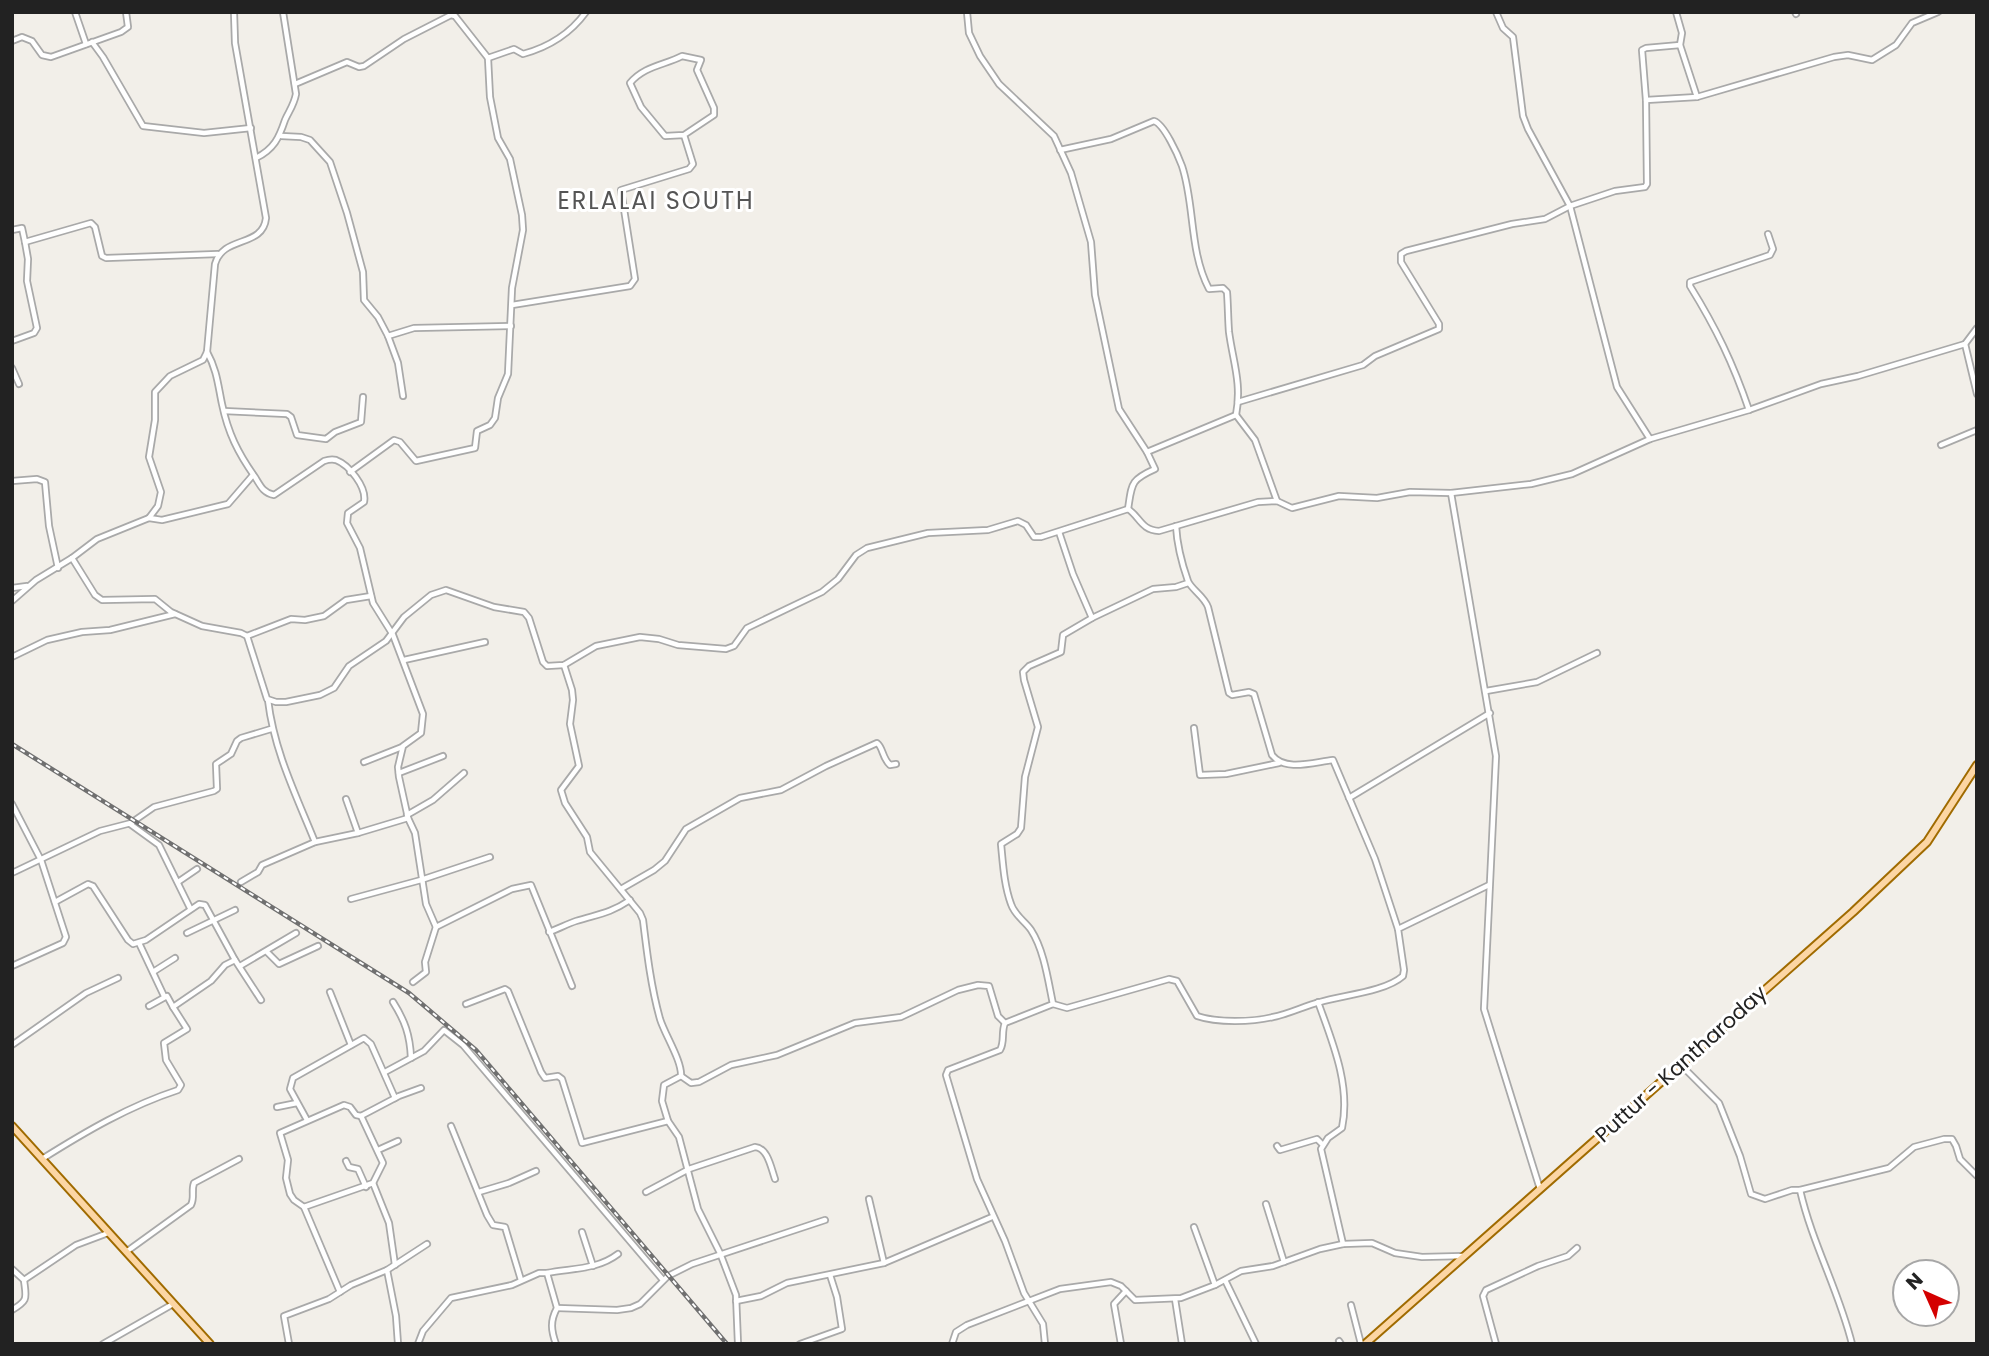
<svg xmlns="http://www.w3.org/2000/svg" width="1989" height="1356" font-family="Poppins,sans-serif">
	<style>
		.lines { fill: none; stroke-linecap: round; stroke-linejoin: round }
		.minor-casing { stroke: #a9a9a9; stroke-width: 8 }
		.major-casing { stroke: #a06b00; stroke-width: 10 }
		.minor { stroke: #fff; stroke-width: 4.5 }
		.major { stroke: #fcd6a4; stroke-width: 6 }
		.rail-casing { stroke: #707070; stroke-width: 4.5 }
		.rail { stroke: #fff; stroke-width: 2; stroke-dasharray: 5; stroke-linecap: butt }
		.labels { text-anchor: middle; stroke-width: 6; stroke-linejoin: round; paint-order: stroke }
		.street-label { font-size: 21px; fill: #222; stroke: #fff }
		.quarter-label { font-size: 24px; letter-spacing: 2px; fill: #555; stroke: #fff }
	</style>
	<rect width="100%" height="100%" fill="#f2efe9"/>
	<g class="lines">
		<g class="minor-casing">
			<g id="minor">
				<path d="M 75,12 L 86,44"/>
				<path d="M 967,12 L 969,33 L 980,56 L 999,84 L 1054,136 L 1071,173 L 1091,242 L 1095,295 L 1119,409 L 1147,452"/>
				<path d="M 1496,12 L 1503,28 L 1513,37 L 1523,116 L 1528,129 L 1570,206 L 1617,387 L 1650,439"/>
				<path d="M 1676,12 L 1682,33 L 1680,45 L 1697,97"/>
				<path d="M 1795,12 L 1796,14"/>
				<path d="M 12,41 L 22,37 L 32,41 L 42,55 L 51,57 L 121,32 L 128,27 L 126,12"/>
				<path d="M 92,42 L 103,57 L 143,126 L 204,133 L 251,128"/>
				<path d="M 488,58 L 514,49 L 523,54 C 549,47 570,34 586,12"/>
				<path d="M 295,84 L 347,62 L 359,67 L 364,66 L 404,39 L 451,15 L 455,16 L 488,58 L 490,97 L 498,138 L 510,159 L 522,215 L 523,230 L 512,288 L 508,374 L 498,398 L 495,418 L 490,425 L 477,431 L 475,448 L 416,461 L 400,442 L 394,440 L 350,472"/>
				<path d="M 1646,100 L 1697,97 L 1834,57 L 1848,55 L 1872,60 L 1896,45 L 1912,23 L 1938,12"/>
				<path d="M 281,136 L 301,137 L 310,140 L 330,162 L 347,213 L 363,272 L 364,300 L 378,317 L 388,336 L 398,363 L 403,396"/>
				<path d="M 1060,150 L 1111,139 L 1154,121 C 1164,124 1178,155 1182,166 C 1195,205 1189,251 1209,289 L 1223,288 L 1227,292 C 1228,305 1228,319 1229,332 C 1233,362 1242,383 1236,415"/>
				<path d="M 256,158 C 274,149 279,138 285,120 C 289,111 294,105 296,94 L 283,12"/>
				<path d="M 12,230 L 22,228 L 25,242 L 91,223 L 95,227 L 102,256 L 106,258 L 218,254"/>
				<path d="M 512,305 L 630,286 L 635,279 L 621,190 L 689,169 L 693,164 L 684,135 L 665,136 L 641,107 L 630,83 C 644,66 665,65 682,56 L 701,60 L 697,70 L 714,108 L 714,115 L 684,135"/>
				<path d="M 388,336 L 414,328 L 511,326"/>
				<path d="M 12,341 L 34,333 L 37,328 L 27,281 L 28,259 L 25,242"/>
				<path d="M 1965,344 L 1977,394"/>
				<path d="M 207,352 C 217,370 218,385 222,404 C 228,433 238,453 255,477 C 260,485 263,493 274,495 L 324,461 C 327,460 332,459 336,460 C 349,465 367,487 364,502 L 348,513 L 347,523 L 360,548 L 373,603 L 393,635 L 423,714 L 421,733 L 403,746 L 398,767 L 399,777 L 408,818 L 415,833 L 426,904 L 436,927 L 425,962 L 426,972 L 413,982"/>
				<path d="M 12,368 L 19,384"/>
				<path d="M 1238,402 L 1363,365 L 1375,356 L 1439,329 L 1439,324 L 1401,262 L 1401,254 L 1406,251 L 1512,224 L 1545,219 L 1570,206 L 1615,191 L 1645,187 L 1647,184 L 1646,100 L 1642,50 L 1646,48 L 1680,45"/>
				<path d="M 1749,410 C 1733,363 1716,328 1690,286 L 1690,282 L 1770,255 L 1773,249 L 1768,234"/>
				<path d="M 224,411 L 287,414 L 291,417 L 297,435 L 326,439 L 335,432 L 361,422 L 363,397"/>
				<path d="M 1941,445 L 1977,430"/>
				<path d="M 12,481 L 37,479 L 45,482 L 49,526 L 58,568"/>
				<path d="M 1451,493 L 1496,756 L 1484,1009 L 1540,1189"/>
				<path d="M 1128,509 C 1132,484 1130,480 1155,469 L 1147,452 L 1236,415 L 1255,440 L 1277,501"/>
				<path d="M 149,518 L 162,520 L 228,504 L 253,475"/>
				<path d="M 1176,526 C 1177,544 1182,564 1188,581 C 1191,589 1204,596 1208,607 L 1229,693 L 1232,695 L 1249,692 L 1254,694 L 1272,755 C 1285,772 1314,762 1333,760 L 1375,859 L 1398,929"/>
				<path d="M 72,558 L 95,595 L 102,600 L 155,599 L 171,612 L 202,626 L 241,633 L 247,636 L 267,699 L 276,702 L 286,702 L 320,695 L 334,688 L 349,666 L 386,641 L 404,617 L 431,595 L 446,590 L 494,607 L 524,612 L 529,618 L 543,662 L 547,666 L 564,665 L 596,646 L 640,637 L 659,639 L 678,645 L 726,649 L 734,646 L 747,628 L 822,592 L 838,579 L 856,555 L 867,548 L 928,533 L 988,530 L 1018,521 L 1026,525 L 1034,537 L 1041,537 L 1128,509 C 1140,517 1141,530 1159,531 L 1258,502 L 1277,501 L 1292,508 L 1339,496 L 1377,498 L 1410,492 L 1451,493 L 1531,484 L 1572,474 L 1650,439 L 1749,410 L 1821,384 L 1858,376 L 1965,344 L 1977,328"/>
				<path d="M 12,588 L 27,586"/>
				<path d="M 12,601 L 36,580 L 72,558 L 97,539 L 149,518 L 158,506 L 161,492 L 149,457 L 155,420 L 155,392 L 170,376 L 203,360 L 207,352 L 215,264 C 223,235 263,248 266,218 L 235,43 L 234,12"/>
				<path d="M 1092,618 L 1153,589 L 1176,587 L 1188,583"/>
				<path d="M 247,636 L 291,619 L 305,620 L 324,616 L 346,600 L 371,596"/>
				<path d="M 12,657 L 47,640 L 82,632 L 110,630 L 175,614"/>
				<path d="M 404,660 L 485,642"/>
				<path d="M 564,665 L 572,690 L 573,700 L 570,724 L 579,766 L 561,790 L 565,803 L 587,837 L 590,852 L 640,913 L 643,920 C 647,953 651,987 660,1019 C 665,1035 682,1061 681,1076 L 664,1085 L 662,1101 L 668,1121 L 679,1137 L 698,1209 L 720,1253 L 736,1295 L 738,1344"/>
				<path d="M 1486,691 L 1537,682 L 1597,653"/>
				<path d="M 268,700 C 274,751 296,795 315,842"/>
				<path d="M 1194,728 L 1200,775 L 1226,774 L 1279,763"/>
				<path d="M 364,762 L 402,747"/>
				<path d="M 399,773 L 443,756"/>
				<path d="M 1349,798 L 1490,713"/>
				<path d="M 346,799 L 358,833"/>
				<path d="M 12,804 L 41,860 L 66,937 L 63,943 L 12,966"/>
				<path d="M 407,815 L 433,800 L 464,773"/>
				<path d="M 130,824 L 159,845 L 190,908"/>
				<path d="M 12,873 L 100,831 L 131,823 L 154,807 L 214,791 L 217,789 L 216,764 L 231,754 L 237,741 L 241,738 L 271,729"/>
				<path d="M 178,882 L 197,869"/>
				<path d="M 241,882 L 258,872 L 262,865 L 315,842 L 358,833 L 408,818"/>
				<path d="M 621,889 L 654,870 L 665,861 L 686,829 L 740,798 L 781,790 L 826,766 L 877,743 C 883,747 882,758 890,765 L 896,764"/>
				<path d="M 351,899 L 421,880 L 490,857"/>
				<path d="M 55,902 L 88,884 L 93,886 L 128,940 L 133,944 L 146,940 L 199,904 L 205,905 L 235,960 L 261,1000"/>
				<path d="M 436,927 L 512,889 L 531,885 L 572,986"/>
				<path d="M 549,932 C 558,929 567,924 576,921 C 598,914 609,914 630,900"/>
				<path d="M 187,933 L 235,910"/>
				<path d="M 139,943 L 164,996"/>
				<path d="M 267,952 L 279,964 L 318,946"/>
				<path d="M 240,966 L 296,933"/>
				<path d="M 153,972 L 175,958"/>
				<path d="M 330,992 L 351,1045"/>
				<path d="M 393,1002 C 405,1021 410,1035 411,1058"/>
				<path d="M 1318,1002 C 1332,1041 1351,1085 1342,1128 L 1328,1138 L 1321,1149 L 1343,1244"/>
				<path d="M 466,1004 L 505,989 L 508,991 L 541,1072 L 545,1078 L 558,1076 L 562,1079 L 582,1143 L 668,1121"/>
				<path d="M 1053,1004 L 1067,1008 L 1169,979 L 1177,981 L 1197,1016 C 1217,1023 1253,1022 1273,1017 C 1289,1014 1304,1006 1320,1002 C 1343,995 1385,992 1403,976 L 1404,970 L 1398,929 L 1489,885"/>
				<path d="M 149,1006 L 167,996 L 173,1007 L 211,981 L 225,965 L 235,960"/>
				<path d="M 12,1045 L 86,993 L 118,978"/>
				<path d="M 1680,1064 L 1719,1103 L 1740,1156 L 1751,1194 L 1765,1199 L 1792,1190 L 1800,1190 C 1812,1243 1839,1291 1852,1344"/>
				<path d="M 385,1072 L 424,1051 L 444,1030 L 463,1045 L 663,1280"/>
				<path d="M 681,1076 L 691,1083 L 699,1082 L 731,1065 L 777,1055 L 855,1023 L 901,1017 L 958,990 L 978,985 L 989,986 L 998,1016 L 1005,1023"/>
				<path d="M 277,1107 L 297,1103"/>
				<path d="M 307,1120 L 290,1089 L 293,1078 L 364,1038 L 371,1044 L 395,1098"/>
				<path d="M 451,1126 L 487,1215 L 493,1225 L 505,1227 L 521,1280"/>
				<path d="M 1277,1146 L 1280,1150 L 1317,1139 L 1322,1144"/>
				<path d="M 378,1150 L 398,1141"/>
				<path d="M 42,1159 C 85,1132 129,1106 178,1090 L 181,1085 L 166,1060 L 164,1043 L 187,1029 L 173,1007"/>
				<path d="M 346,1161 L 349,1167 L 358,1169 L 366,1187"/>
				<path d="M 373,1183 L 389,1223 L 395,1265"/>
				<path d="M 1800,1190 L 1889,1168 L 1914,1147 L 1944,1139 L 1952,1139 L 1956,1146 L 1960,1159 L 1977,1176"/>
				<path d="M 479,1192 L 509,1183 L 536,1171"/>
				<path d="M 646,1192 L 689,1169 L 755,1147 C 768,1148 771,1168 775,1179"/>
				<path d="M 869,1199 L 884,1263"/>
				<path d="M 1266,1204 L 1284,1262"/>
				<path d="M 304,1207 L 373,1183 L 383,1163 L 361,1116"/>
				<path d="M 1194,1227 L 1215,1285"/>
				<path d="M 582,1232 L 593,1266"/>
				<path d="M 126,1252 L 191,1205 C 195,1197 191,1191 194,1183 L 239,1159"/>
				<path d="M 12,1269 L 24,1280"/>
				<path d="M 387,1270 L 427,1244"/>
				<path d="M 547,1273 C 572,1268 597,1270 618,1254"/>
				<path d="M 1225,1280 L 1256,1344"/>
				<path d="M 340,1292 L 304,1207 L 294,1200 L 290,1194 L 286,1178 L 288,1160 L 280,1133 L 344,1105 L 350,1107 L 356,1115 L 361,1116 L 399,1096 L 421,1088"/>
				<path d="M 1175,1299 L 1182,1344"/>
				<path d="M 736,1301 L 761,1296 L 787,1283 L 884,1263 L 992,1217"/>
				<path d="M 1351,1305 L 1361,1344"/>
				<path d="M 557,1308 L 617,1310 L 631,1308 L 640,1304 L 668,1276 L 692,1264 L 825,1220"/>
				<path d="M 12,1310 C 29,1300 26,1298 24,1280 L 76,1245 L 108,1233"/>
				<path d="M 1339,1341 L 1341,1344"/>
				<path d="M 103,1344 L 173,1304"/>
				<path d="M 289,1344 L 284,1316 L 329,1299 L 351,1285 L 387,1270 L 396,1316 L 398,1344"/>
				<path d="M 418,1344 L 423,1331 L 451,1298 L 512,1285 L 539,1273 L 547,1273 L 557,1308 C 550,1321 551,1330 556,1344"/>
				<path d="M 800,1344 L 842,1329 L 837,1297 L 830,1275"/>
				<path d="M 952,1344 L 956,1332 L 967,1325 L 1060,1289 L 1111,1282 L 1121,1286 L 1135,1300 L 1181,1298 L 1215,1285 L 1241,1271 L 1273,1266 L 1320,1249 L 1343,1244 L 1372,1243 L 1395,1253 L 1422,1257 L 1463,1256"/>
				<path d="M 1045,1344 L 1043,1324 L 1024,1293 L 1005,1241 L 977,1179 L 946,1075 L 948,1070 L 1000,1050 C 1005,1042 1001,1032 1005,1023 L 1053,1004 C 1048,980 1044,950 1031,930 C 1025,921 1015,916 1011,904 C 1004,885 1003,864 1001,844 L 1017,834 L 1021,828 L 1025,777 L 1038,727 L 1024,680 L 1023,672 L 1029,666 L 1061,652 L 1063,635 L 1092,618 L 1073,574 L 1059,532"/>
				<path d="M 1121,1344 L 1114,1304 L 1126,1291"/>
				<path d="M 1496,1344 L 1483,1296 L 1486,1290 L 1538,1266 L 1568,1256 L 1577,1248"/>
			</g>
		</g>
		<g class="major-casing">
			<g id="major">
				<path d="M 12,1126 L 210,1344"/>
				<path d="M 1365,1344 L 1853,912 L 1927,842 L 1977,765"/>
			</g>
		</g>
		<use href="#minor" class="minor"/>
		<use href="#major" class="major"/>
		<g class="rail-casing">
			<path id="rail" d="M 12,744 L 409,993 L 476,1050 L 727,1344"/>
		</g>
		<use href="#rail" class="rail"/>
	</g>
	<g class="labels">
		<g class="street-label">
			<text transform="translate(1681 1064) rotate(-42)" y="7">Puttur - Kantharoday</text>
		</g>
		<g class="quarter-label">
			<text x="656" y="209">ERLALAI SOUTH</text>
		</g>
	</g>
	<rect width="1989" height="1356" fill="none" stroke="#222222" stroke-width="28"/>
	<g transform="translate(1926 1293) rotate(315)"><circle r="33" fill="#ffffff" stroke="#a7a7a7" stroke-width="2"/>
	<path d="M0-5L12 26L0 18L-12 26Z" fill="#d40000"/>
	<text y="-10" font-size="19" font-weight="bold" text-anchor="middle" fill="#222222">N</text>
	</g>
</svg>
